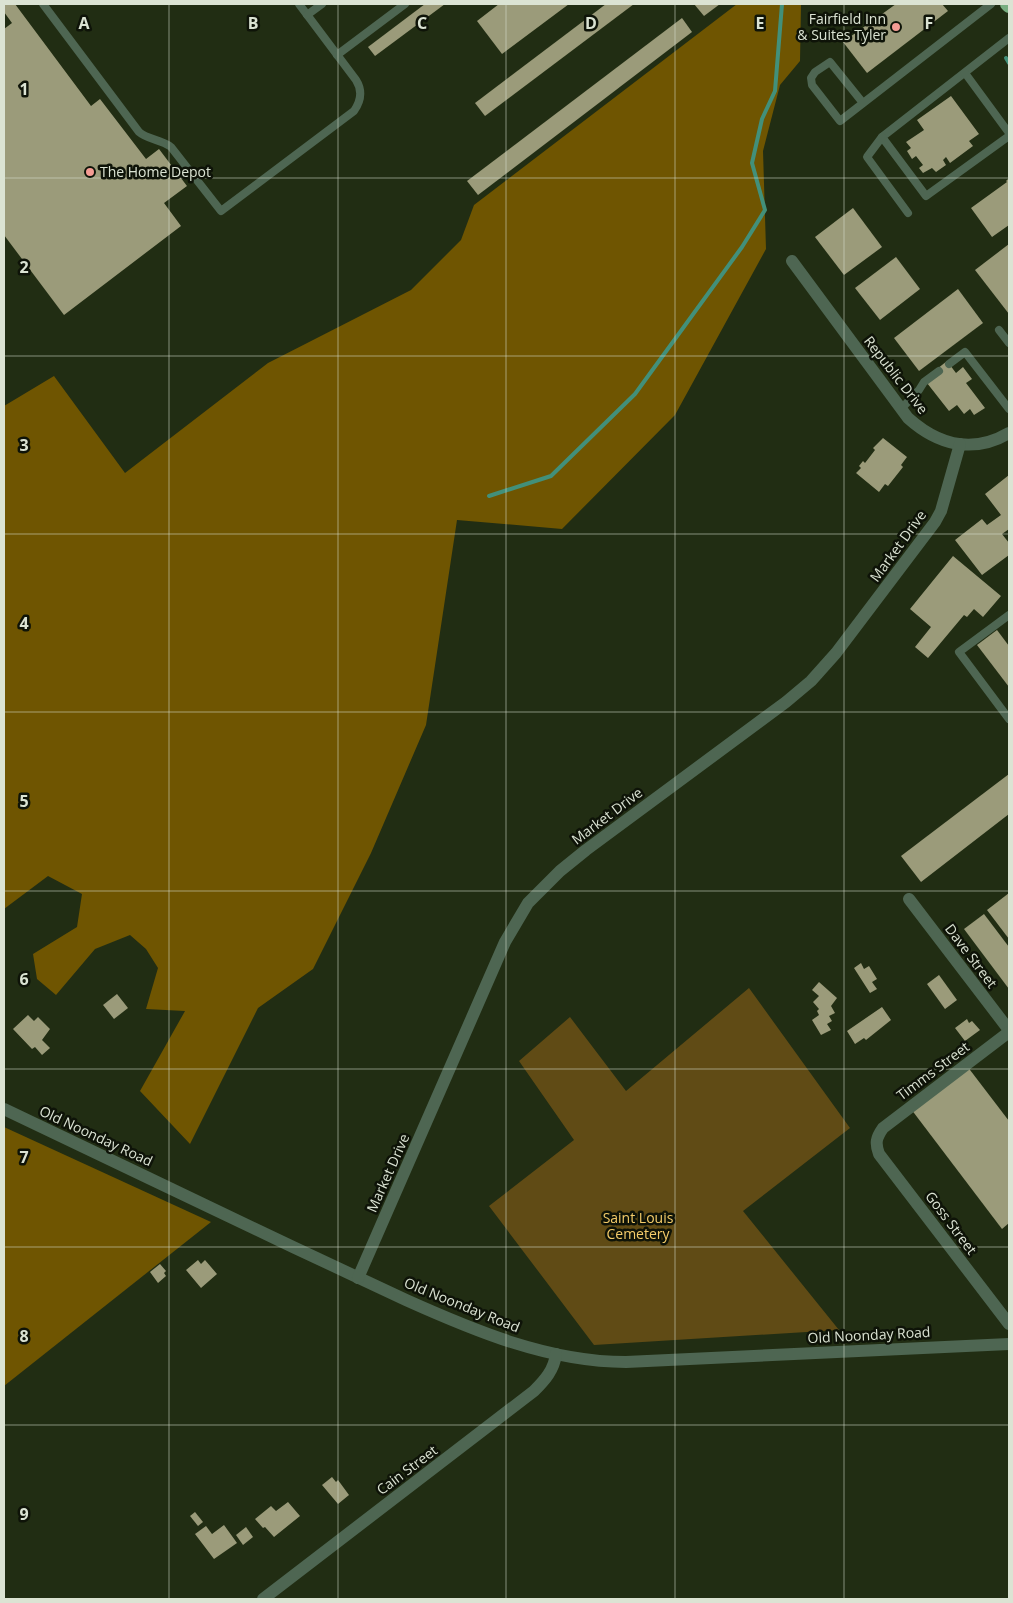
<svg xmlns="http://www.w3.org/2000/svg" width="1013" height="1603" font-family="'Open Sans',sans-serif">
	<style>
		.green { fill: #604b15 }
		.forest { fill: #6f5501 }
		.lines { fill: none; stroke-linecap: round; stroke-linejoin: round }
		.stream { stroke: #42907a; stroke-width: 4 }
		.building { fill: #9b9b7a }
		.service { stroke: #4e6652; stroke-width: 8 }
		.minor { stroke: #4e6652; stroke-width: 12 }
		.trunk { stroke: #78ae81; stroke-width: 14 }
		.grid { fill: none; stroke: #dbe3d3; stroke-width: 1; stroke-opacity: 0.55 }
		.poi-dot { fill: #f59c94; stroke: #0e1308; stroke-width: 2 }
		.labels { text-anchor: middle; stroke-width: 5; stroke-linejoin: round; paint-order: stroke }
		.poi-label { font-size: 14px; fill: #dbe3d3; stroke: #0e1308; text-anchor: end }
		.street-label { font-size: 14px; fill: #dbe3d3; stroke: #0e1308 }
		.park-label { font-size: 14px; fill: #f4cc6a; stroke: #0e1308 }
		.grid-label { font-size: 16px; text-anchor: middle; font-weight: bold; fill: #dbe3d3; stroke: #0e1308; stroke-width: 5; stroke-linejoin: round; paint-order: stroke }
	</style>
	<rect width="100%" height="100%" fill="#212d13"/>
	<path class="green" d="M 749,988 L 850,1128 L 743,1211 L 839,1330 L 594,1345 L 489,1206 L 574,1140 L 519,1061 L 570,1017 L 626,1091 Z"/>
	<g class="forest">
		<path d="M 737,4 L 801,4 L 800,61 L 780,85 L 763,151 L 766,249 L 675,415 L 562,529 L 457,520 L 426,725 L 371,853 L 313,969 L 258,1008 L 190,1144 L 140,1091 L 185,1011 L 146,1009 L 158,968 L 146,949 L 130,935 L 95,949 L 56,995 L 37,979 L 33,954 L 77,927 L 82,894 L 48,876 L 4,909 L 4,406 L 54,376 L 125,473 L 268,363 L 411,290 L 461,240 L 474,205 Z"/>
		<path d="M 4,1127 L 211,1222 L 4,1386 Z"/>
	</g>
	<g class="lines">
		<g class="stream">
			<path d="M 1006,58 L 1009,63"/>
			<path d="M 489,496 L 551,476 L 635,394 L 742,247 L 765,210 L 752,163 L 762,119 L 775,91 L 782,4"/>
		</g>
	</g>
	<g class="building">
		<path d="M 4,4 L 15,4 L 91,106 L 100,99 L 146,159 L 159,149 L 187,186 L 164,203 L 181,226 L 64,315 L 4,235 L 4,29 L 12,23 L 4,12 Z"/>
		<path d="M 425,4 L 445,4 L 375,56 L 368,47 Z"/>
		<path d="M 499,4 L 569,4 L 502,54 L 477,21 Z"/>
		<path d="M 606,4 L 634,4 L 485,116 L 475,103 Z"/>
		<path d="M 694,4 L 720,4 L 704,16 Z"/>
		<path d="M 896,4 L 942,4 L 948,11 L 867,73 L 843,42 Z"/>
		<path d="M 682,18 L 692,32 L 478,195 L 467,181 Z"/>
		<path d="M 951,96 L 979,134 L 969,141 L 973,146 L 950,163 L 946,157 L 943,160 L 946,165 L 936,172 L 932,168 L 923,173 L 919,168 L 923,165 L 916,156 L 912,159 L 907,151 L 911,148 L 906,142 L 924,130 L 917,120 Z"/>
		<path d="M 1009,178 L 1009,225 L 992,237 L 971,208 L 1007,182 L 1006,181 Z"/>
		<path d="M 853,208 L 882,247 L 844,275 L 815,237 Z"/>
		<path d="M 1009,244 L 1009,314 L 975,270 Z"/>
		<path d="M 896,257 L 920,289 L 880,320 L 855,288 Z"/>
		<path d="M 958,289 L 983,323 L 919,371 L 894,338 Z"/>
		<path d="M 947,361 L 956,373 L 963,367 L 972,379 L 966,383 L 985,408 L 974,415 L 970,409 L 964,414 L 957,405 L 949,411 L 927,383 L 937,369 Z"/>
		<path d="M 883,438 L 907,457 L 901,465 L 903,467 L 888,486 L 885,484 L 879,492 L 856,473 L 861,468 L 859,466 L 863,461 L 865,463 L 875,450 L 873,448 Z"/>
		<path d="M 1009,475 L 1009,529 L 1002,534 L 1009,543 L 1009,555 L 982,575 L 955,540 L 982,519 L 987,525 L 1001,515 L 985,494 Z"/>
		<path d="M 953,556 L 1001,596 L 983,617 L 974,609 L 967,617 L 964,615 L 928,658 L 915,647 L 931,627 L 910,609 Z"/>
		<path d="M 997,630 L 1009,646 L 1009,687 L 977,645 Z"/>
		<path d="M 1009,774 L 1009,814 L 921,882 L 901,856 Z"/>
		<path d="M 1009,893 L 1009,939 L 987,910 Z"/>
		<path d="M 984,914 L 1009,947 L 1009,989 L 964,929 Z"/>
		<path d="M 861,963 L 864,969 L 869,966 L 877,979 L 872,982 L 877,989 L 870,993 L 854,968 Z"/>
		<path d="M 939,975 L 957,1000 L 945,1009 L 927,984 Z"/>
		<path d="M 819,982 L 837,998 L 831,1006 L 835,1013 L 829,1016 L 832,1021 L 827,1024 L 831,1030 L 821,1035 L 812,1020 L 819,1015 L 817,1011 L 819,1009 L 813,1002 L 819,996 L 812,990 Z"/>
		<path d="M 117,994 L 128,1008 L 114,1019 L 103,1005 Z"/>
		<path d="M 882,1007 L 891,1020 L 866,1040 L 864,1038 L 855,1044 L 847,1031 Z"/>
		<path d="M 28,1015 L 34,1021 L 38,1017 L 50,1029 L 42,1040 L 50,1048 L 42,1055 L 35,1047 L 32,1049 L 13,1029 Z"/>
		<path d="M 967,1019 L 969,1023 L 972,1021 L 980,1030 L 965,1041 L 955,1028 Z"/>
		<path d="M 967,1066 L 1009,1121 L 1009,1223 L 1002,1229 L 911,1109 Z"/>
		<path d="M 198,1260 L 201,1264 L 205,1260 L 217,1274 L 201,1288 L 186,1270 Z"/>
		<path d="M 160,1264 L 166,1271 L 164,1273 L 166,1276 L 158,1283 L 150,1272 Z"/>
		<path d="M 332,1477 L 336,1482 L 338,1480 L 349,1495 L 338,1504 L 322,1485 Z"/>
		<path d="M 288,1502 L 300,1516 L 274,1537 L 265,1527 L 263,1528 L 255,1519 L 271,1506 L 276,1511 Z"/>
		<path d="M 195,1512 L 203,1522 L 198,1526 L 190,1516 Z"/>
		<path d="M 224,1525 L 237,1543 L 214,1559 L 195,1534 L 206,1526 L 212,1534 Z"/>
		<path d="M 246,1527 L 253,1537 L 243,1545 L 236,1535 Z"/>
	</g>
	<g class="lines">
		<g class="service">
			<path d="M 43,4 L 139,132 C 148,140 161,139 171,147 L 221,211 L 354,111 C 361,101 363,91 356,80 L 299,4"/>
			<path d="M 307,15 L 322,4"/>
			<path d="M 1009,38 L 882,137 L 926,196 L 1009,136"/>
			<path d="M 337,55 L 405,4"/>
			<path d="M 965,73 L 1009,133"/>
			<path d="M 863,103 L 830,62 L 815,72 L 811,78 L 812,85 L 840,121 L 991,4"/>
			<path d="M 882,137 L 867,157 L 908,213"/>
			<path d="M 999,330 L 1009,343"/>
			<path d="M 949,364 L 965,352 L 1009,409"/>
			<path d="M 901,409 L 919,390 L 924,382 L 939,371"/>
			<path d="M 1009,615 L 959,652 L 1009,719"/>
		</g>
		<g class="minor">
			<path d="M 792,261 L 908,418 C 938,445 973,454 1009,433"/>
			<path d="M 909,899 L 1009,1030"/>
			<path d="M 1009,1032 L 883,1128 C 876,1138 875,1143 879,1154 L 1009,1324"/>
			<path d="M 4,1109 C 100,1155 197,1201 293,1247 C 331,1265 368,1282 406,1300 C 475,1331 549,1362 626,1362 L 1009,1344"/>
			<path d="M 358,1278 L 505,942 L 528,903 L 560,871 L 586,850 L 786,702 L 811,681 L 836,653 L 935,522 L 941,511 L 960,444"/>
			<path d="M 263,1599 L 534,1391 C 545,1380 554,1370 556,1354"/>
		</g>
		<path class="trunk" d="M 1007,4 L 1009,6"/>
	</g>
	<path class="grid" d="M 169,4 L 169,1599M 338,4 L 338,1599M 506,4 L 506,1599M 675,4 L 675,1599M 844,4 L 844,1599M 4,178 L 1009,178M 4,356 L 1009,356M 4,534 L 1009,534M 4,712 L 1009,712M 4,891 L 1009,891M 4,1069 L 1009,1069M 4,1247 L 1009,1247M 4,1425 L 1009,1425"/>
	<g class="poi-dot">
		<circle cx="896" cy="27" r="5"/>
		<circle cx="90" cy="172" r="5"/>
	</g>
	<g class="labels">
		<g class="poi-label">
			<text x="886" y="24">Fairfield Inn<tspan x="886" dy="16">&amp; Suites Tyler</tspan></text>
			<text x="100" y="177" text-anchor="start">The Home Depot</text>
		</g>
		<g class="street-label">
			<text transform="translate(896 375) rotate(52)" y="5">Republic Drive</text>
			<text transform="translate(898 546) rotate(-54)" y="5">Market Drive</text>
			<text transform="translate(607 816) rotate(-37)" y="5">Market Drive</text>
			<text transform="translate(971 956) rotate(53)" y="5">Dave Street</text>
			<text transform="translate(933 1071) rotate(-37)" y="5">Timms Street</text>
			<text transform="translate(96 1136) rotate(25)" y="5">Old Noonday Road</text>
			<text transform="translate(388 1173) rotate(-66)" y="5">Market Drive</text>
			<text transform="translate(951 1223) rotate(53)" y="5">Goss Street</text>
			<text transform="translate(462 1305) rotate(22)" y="5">Old Noonday Road</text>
			<text transform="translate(869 1335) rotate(-3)" y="5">Old Noonday Road</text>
			<text transform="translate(407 1470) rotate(-37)" y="5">Cain Street</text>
		</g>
		<g class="park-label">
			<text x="638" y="1223">Saint Louis<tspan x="638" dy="16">Cemetery</tspan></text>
		</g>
	</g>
	<g class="grid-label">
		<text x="84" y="29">A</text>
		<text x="253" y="29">B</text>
		<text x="422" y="29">C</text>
		<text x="591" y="29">D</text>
		<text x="760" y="29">E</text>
		<text x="929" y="29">F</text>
		<text x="24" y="95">1</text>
		<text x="24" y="273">2</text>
		<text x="24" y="451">3</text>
		<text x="24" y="629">4</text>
		<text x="24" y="807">5</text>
		<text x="24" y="985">6</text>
		<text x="24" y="1163">7</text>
		<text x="24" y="1342">8</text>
		<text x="24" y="1520">9</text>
	</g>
	<rect width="1013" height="1603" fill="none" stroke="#dbe3d3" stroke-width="10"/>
</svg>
